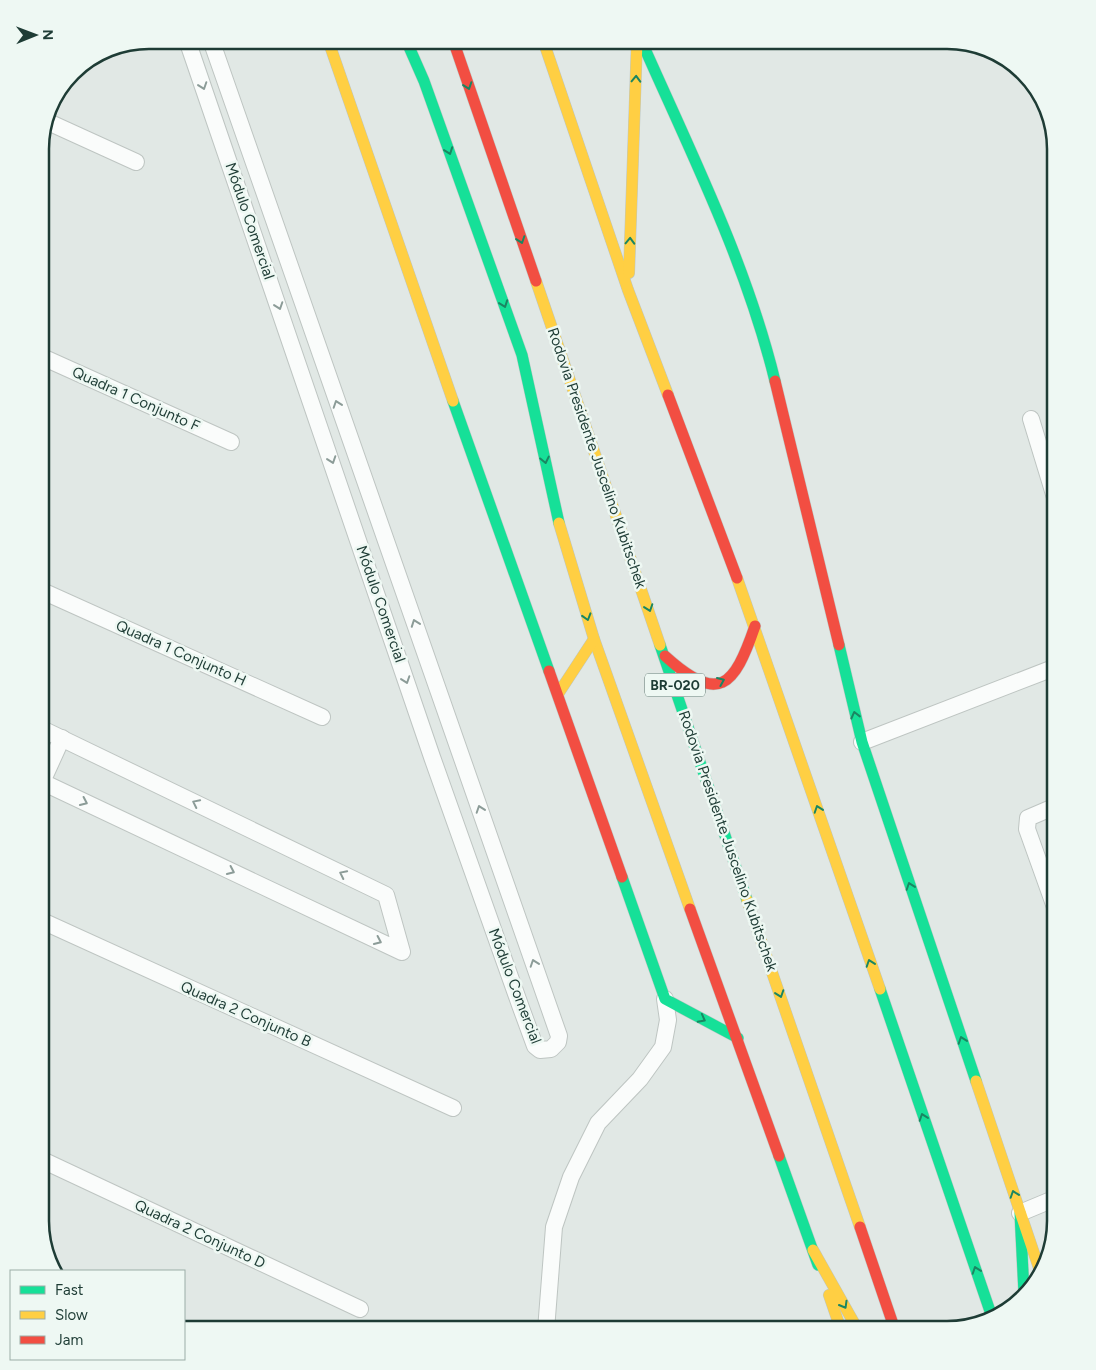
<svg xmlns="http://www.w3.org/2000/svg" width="1096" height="1370" font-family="Figtree,sans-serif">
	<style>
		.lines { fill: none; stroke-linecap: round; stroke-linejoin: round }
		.street-casing { stroke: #bec5c2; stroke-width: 18 }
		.fast-casing { stroke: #bdc6c3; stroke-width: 12 }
		.slow-casing { stroke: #bdc6c3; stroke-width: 12 }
		.jam-casing { stroke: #bdc6c3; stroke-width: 12 }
		.street { stroke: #fafcfb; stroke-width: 16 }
		.fast { stroke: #16e098; stroke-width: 11 }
		.slow { stroke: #ffcf43; stroke-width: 11 }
		.jam { stroke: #f24e42; stroke-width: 11 }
		.oneway { stroke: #1a8662 }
		.oneway2 { stroke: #8c9c98 }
		.labels { text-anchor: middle; stroke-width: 5; stroke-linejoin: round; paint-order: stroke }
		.shield { fill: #eef8f3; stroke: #5c746e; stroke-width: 1 }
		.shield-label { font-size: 14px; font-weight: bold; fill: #1e3c35 }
		.street-label { font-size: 15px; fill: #1e3c35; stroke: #eef8f3 }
		.rim { fill: none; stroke: #1e3c35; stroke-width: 2.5 }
	</style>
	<rect width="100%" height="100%" fill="#e1e8e5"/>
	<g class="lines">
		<g class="street-casing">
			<g id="street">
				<path d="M 187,40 L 432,757 L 520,1005 L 535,1046 L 540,1050 L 551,1049 L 558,1042 L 559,1036 L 211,40"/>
				<path d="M 46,121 L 136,162"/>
				<path d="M 40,356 L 231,442"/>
				<path d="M 1031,419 L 1056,501"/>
				<path d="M 40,590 L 322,717"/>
				<path d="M 862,742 L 1056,667"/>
				<path d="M 40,781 L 402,952 L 386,895 L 40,728"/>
				<path d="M 42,782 L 62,738"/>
				<path d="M 1056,910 L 1027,829 L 1028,818 L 1056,806"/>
				<path d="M 40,920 L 453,1108"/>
				<path d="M 40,1159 L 360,1309"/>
				<path d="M 1020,1213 L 1056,1198"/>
				<path d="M 546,1330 L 554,1227 L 571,1177 L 598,1123 L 640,1079 L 663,1047 L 668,1020 L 665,999"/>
			</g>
		</g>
		<g class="fast-casing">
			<g id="fast">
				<path d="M 406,40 L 424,81 L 522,355 L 559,523"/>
				<path d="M 641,40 C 690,151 746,262 775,381"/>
				<path d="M 453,401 L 549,671"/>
				<path d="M 660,645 L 747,900"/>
				<path d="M 839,645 L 862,742 L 976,1081"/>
				<path d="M 622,877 L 665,999 L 738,1038"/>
				<path d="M 880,989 L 992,1317"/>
				<path d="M 779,1156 L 818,1265"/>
				<path d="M 1020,1213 L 1024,1293"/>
			</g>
		</g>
		<g class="slow-casing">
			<g id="slow">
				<path d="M 328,40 L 453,401"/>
				<path d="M 543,40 L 628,290 L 668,395"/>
				<path d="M 629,273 L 637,40"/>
				<path d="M 536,281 L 660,645"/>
				<path d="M 559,523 L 594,639 L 690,909"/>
				<path d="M 737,578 L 880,989"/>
				<path d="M 558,694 L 594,639"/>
				<path d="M 747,900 L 860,1227"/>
				<path d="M 976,1081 L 1041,1274"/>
				<path d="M 813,1250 L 858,1330"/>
				<path d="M 829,1295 L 841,1330"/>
			</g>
		</g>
		<g class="jam-casing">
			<g id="jam">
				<path d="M 453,40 L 536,281"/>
				<path d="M 775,381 L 839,645"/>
				<path d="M 668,395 L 737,578"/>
				<path d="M 665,656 C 719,705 734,687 755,626"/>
				<path d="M 549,671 L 622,877"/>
				<path d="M 690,909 L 779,1156"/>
				<path d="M 860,1227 L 895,1330"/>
			</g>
		</g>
		<use href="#street" class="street"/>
		<use href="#fast" class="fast"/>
		<use href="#slow" class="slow"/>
		<use href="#jam" class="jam"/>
	</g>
	<defs><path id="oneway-chevron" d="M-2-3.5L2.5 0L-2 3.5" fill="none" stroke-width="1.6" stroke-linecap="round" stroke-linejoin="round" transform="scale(1.25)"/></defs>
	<g class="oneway">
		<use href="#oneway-chevron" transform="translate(636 79) rotate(-88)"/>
		<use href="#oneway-chevron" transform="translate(468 86) rotate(71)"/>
		<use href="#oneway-chevron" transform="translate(449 151) rotate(70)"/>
		<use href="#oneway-chevron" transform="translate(521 240) rotate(71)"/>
		<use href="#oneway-chevron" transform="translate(630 241) rotate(-88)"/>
		<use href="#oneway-chevron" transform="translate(504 304) rotate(70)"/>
		<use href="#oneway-chevron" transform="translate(545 460) rotate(78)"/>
		<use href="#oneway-chevron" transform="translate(649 608) rotate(71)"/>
		<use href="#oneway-chevron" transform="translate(587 617) rotate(73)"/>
		<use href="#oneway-chevron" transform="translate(721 681) rotate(-23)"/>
		<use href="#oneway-chevron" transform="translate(855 715) rotate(-104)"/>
		<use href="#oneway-chevron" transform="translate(818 809) rotate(-109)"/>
		<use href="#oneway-chevron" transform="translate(910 886) rotate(-109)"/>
		<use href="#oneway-chevron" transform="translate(870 963) rotate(-109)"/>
		<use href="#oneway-chevron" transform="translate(780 994) rotate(71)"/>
		<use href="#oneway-chevron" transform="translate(702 1019) rotate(28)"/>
		<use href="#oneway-chevron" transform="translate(962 1040) rotate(-109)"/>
		<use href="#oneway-chevron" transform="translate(923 1117) rotate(-109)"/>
		<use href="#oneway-chevron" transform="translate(1014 1194) rotate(-109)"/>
		<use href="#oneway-chevron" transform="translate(976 1270) rotate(-109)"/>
		<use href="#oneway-chevron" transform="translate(844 1305) rotate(60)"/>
	</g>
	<g class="oneway2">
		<use href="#oneway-chevron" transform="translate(203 86) rotate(71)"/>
		<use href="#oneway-chevron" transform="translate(279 306) rotate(71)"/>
		<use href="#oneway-chevron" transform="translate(337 404) rotate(-109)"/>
		<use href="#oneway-chevron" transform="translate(332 460) rotate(71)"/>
		<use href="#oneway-chevron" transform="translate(415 623) rotate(-110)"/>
		<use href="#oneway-chevron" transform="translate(406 680) rotate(71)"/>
		<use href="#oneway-chevron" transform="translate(84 802) rotate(25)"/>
		<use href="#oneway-chevron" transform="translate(196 803) rotate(-154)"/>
		<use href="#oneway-chevron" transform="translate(480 809) rotate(-109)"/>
		<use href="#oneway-chevron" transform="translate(231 871) rotate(25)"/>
		<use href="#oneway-chevron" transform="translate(343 874) rotate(-154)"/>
		<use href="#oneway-chevron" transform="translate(378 941) rotate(25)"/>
		<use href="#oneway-chevron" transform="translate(534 963) rotate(-109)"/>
	</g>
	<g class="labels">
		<rect class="shield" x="645" y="673.5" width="60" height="23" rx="4"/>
		<g class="shield-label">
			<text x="675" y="690">BR-020</text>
		</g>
		<g class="street-label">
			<text transform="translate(250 221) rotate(71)" y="5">Módulo Comercial</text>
			<text transform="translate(136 399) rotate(24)" y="5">Quadra 1 Conjunto F</text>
			<text transform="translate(597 458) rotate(71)" y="5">Rodovia Presidente Juscelino Kubitschek</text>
			<text transform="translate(381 604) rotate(71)" y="5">Módulo Comercial</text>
			<text transform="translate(181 653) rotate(24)" y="5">Quadra 1 Conjunto H</text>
			<text transform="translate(728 841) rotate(71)" y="5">Rodovia Presidente Juscelino Kubitschek</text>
			<text transform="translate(515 986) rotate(69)" y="5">Módulo Comercial</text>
			<text transform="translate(246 1014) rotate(24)" y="5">Quadra 2 Conjunto B</text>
			<text transform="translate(200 1234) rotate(25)" y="5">Quadra 2 Conjunto D</text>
		</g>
	</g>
	<path d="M0 0H1096V1370H0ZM149 49H947A100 100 0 0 1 1047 149V1221A100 100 0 0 1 947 1321H149A100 100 0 0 1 49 1221V149A100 100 0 0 1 149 49Z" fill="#eef8f3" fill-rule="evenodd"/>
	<path class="rim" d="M149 49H947A100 100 0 0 1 1047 149V1221A100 100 0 0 1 947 1321H149A100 100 0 0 1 49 1221V149A100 100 0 0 1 149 49Z"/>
	<rect x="10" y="1270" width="175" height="90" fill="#eef8f3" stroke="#9bada7"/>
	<rect x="20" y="1286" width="25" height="8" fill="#16e098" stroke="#9bada7"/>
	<text x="55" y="1295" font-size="15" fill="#1e3c35">Fast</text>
	<rect x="20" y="1311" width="25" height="8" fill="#ffcf43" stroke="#9bada7"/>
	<text x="55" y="1320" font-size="15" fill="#1e3c35">Slow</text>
	<rect x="20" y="1336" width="25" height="8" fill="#f24e42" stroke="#9bada7"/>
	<text x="55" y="1345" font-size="15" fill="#1e3c35">Jam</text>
	<g transform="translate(35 35) rotate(89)" stroke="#eef8f3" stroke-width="4" paint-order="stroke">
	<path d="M0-4L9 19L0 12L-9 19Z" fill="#1e3c35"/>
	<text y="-8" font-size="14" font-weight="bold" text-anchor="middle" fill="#1e3c35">N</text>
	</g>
</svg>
